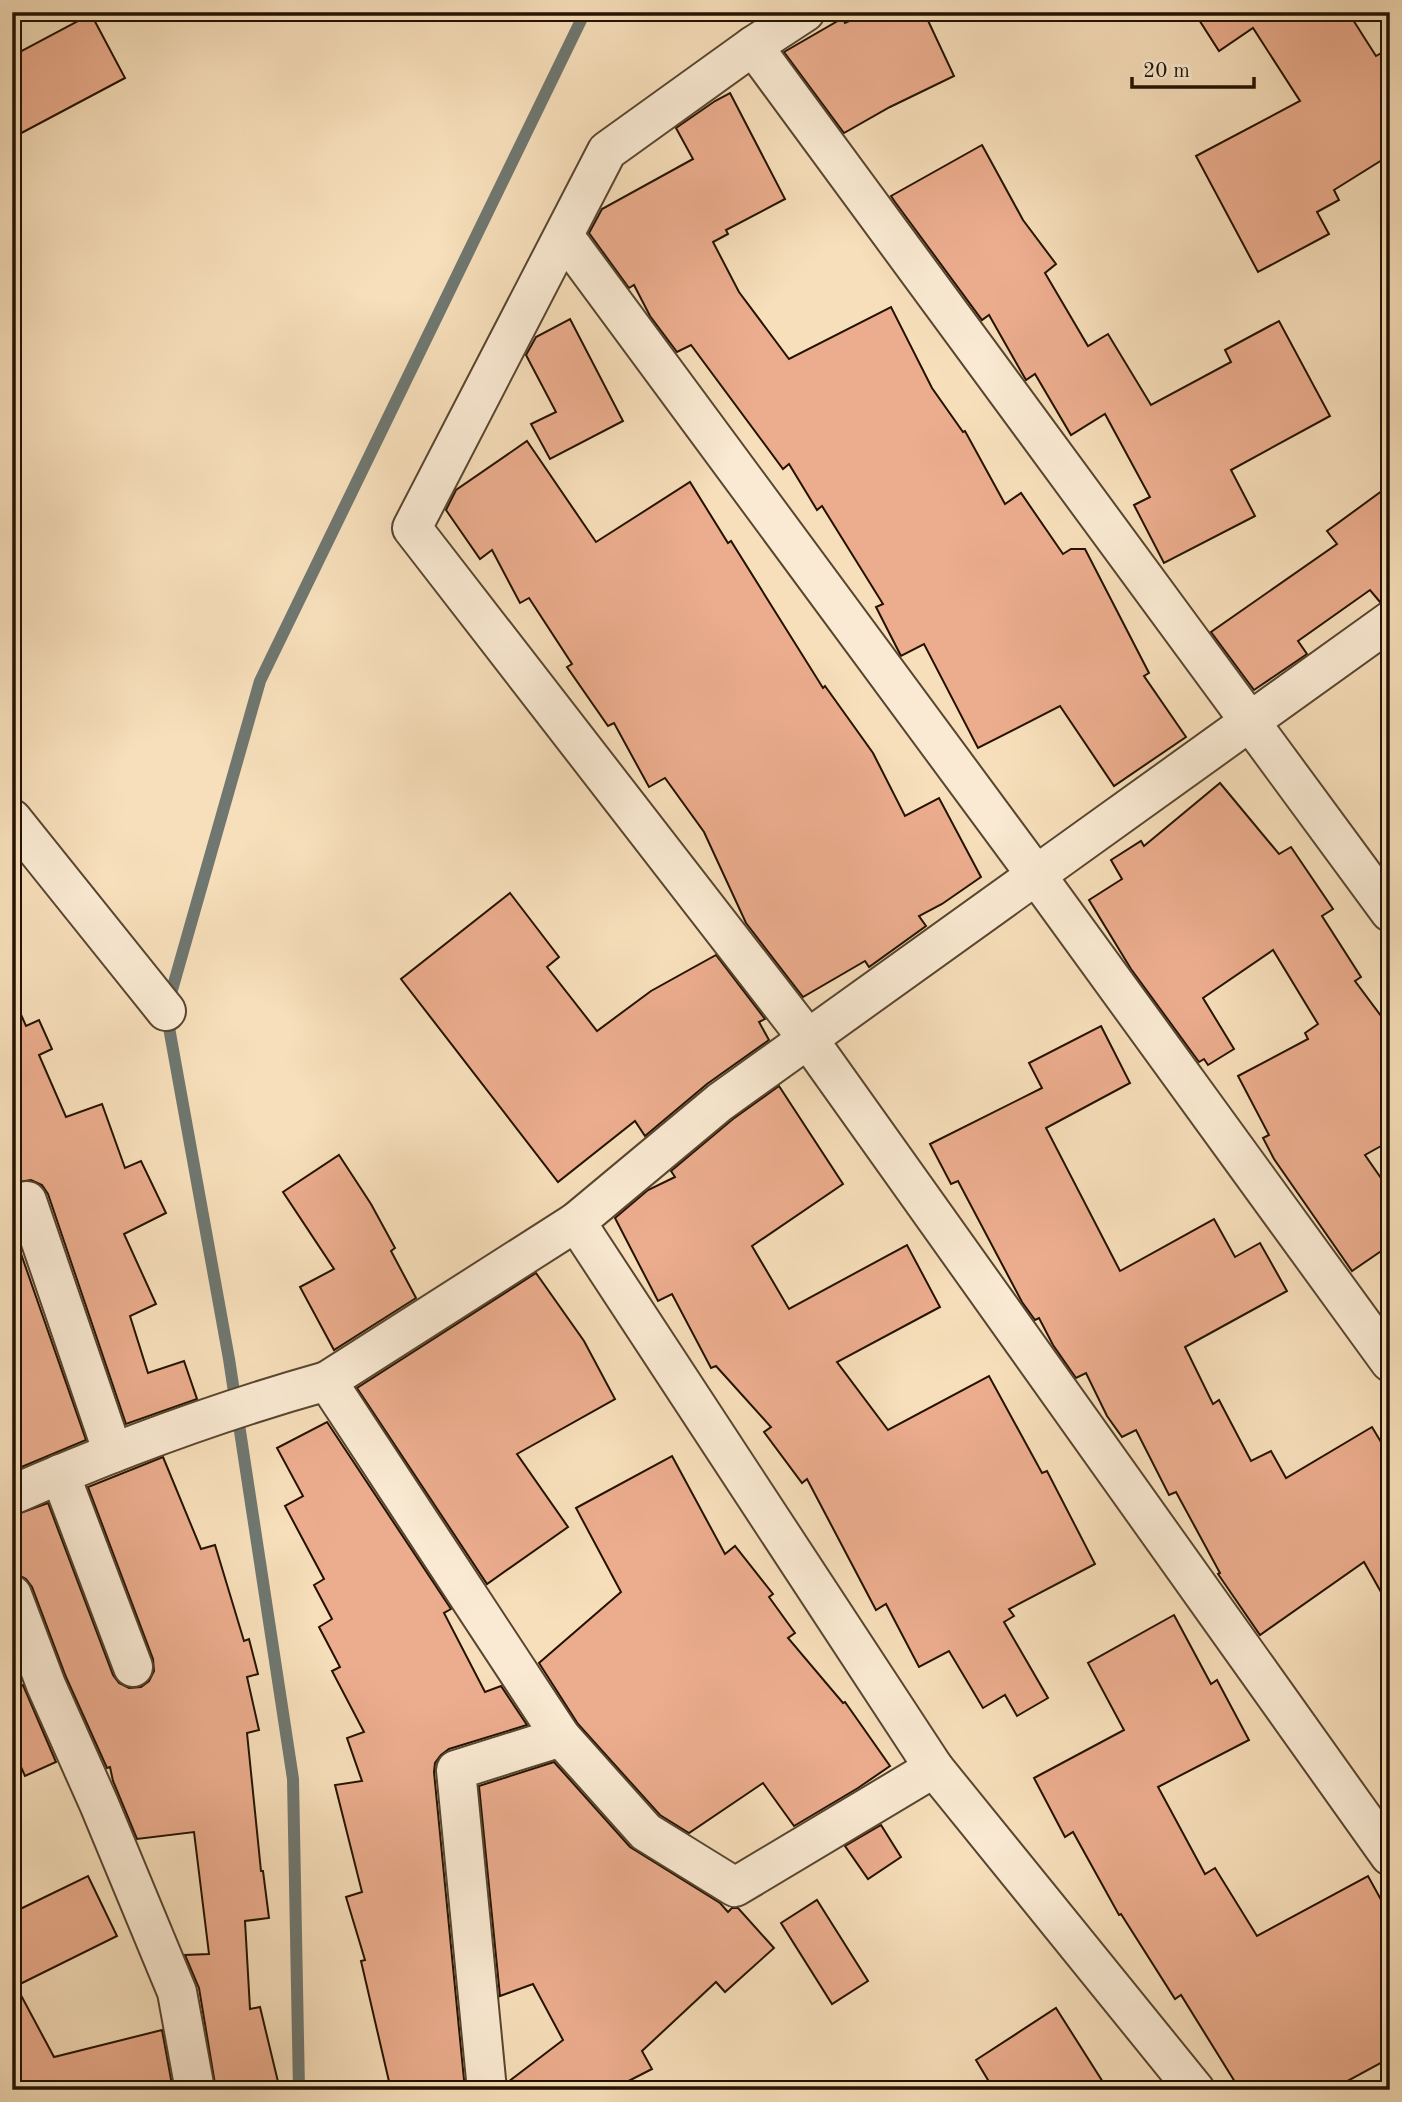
<svg xmlns="http://www.w3.org/2000/svg" width="1402" height="2102" font-family="'Old Standard TT',serif">
	<style>
		.lines { fill: none; stroke-linecap: round; stroke-linejoin: round }
		.stream { stroke: #6f7770; stroke-width: 12 }
		.building { fill: #ecad8e; stroke: #231200; stroke-width: 2 }
		.minor-casing { stroke: #58452f; stroke-width: 42 }
		.minor { stroke: #faead3; stroke-width: 38 }
	</style>
	<rect width="100%" height="100%" fill="#f7dfbb"/>
	<filter id="stains"><feTurbulence type="fractalNoise" baseFrequency=".00286" numOctaves="4"/><feColorMatrix values="0 0 0 0 .2 0 0 0 0 .09 0 0 0 0 .02 0 0 0 .5 -.17"/></filter>
	<radialGradient id="worn" r=".72"><stop offset=".6" stop-color="#630" stop-opacity="0"/><stop offset="1" stop-color="#630" stop-opacity=".3"/></radialGradient>
	<g class="lines">
		<path class="stream" d="M 299,2090 L 293,1779 L 229,1359 L 166,1011 L 260,681 L 585,12"/>
	</g>
	<g class="building">
		<path d="M 870,12 L 924,12 L 954,76 L 890,107 L 844,133 L 784,52 L 843,18 L 845,23 Z"/>
		<path d="M 1194,12 L 1348,12 L 1376,56 L 1390,48 L 1390,155 L 1334,190 L 1339,200 L 1317,212 L 1329,234 L 1258,272 L 1196,156 L 1300,101 L 1253,28 L 1219,51 Z"/>
		<path d="M 91,14 L 125,78 L 12,138 L 12,56 Z"/>
		<path d="M 730,93 L 785,199 L 726,230 L 728,234 L 713,242 L 739,292 L 789,359 L 891,307 L 932,388 L 963,432 L 965,431 L 1005,504 L 1021,493 L 1063,554 L 1071,549 L 1085,549 L 1149,673 L 1144,676 L 1186,737 L 1114,786 L 1060,706 L 978,748 L 924,644 L 901,656 L 900,654 L 876,607 L 883,604 L 822,506 L 817,510 L 789,464 L 783,469 L 691,345 L 677,352 L 650,316 L 634,285 L 629,288 L 589,233 L 602,209 L 693,159 L 676,128 L 715,101 Z"/>
		<path d="M 982,145 L 1023,220 L 1056,264 L 1045,273 L 1088,346 L 1108,334 L 1151,405 L 1231,362 L 1225,350 L 1279,321 L 1330,416 L 1231,470 L 1255,516 L 1164,563 L 1134,505 L 1150,497 L 1105,414 L 1071,435 L 1035,374 L 1026,380 L 989,315 L 982,320 L 895,202 L 891,196 Z"/>
		<path d="M 570,319 L 623,421 L 550,459 L 531,424 L 556,412 L 526,355 L 536,337 Z"/>
		<path d="M 527,441 L 596,542 L 690,482 L 728,543 L 731,541 L 823,688 L 825,686 L 873,753 L 905,816 L 939,798 L 981,877 L 942,904 L 919,916 L 926,926 L 869,967 L 865,961 L 803,997 L 746,923 L 704,832 L 665,778 L 649,787 L 614,723 L 608,726 L 567,667 L 572,664 L 529,598 L 520,603 L 492,550 L 480,559 L 446,510 L 456,490 Z"/>
		<path d="M 1390,485 L 1390,599 L 1380,602 L 1370,590 L 1298,641 L 1307,654 L 1254,690 L 1211,632 L 1337,544 L 1327,531 Z"/>
		<path d="M 1220,783 L 1279,854 L 1291,847 L 1333,909 L 1322,916 L 1361,977 L 1355,981 L 1390,1028 L 1390,1141 L 1365,1155 L 1390,1191 L 1390,1245 L 1352,1271 L 1274,1159 L 1263,1138 L 1269,1135 L 1238,1076 L 1308,1039 L 1305,1033 L 1318,1024 L 1273,950 L 1203,998 L 1234,1049 L 1208,1065 L 1204,1059 L 1199,1062 L 1131,969 L 1089,900 L 1122,879 L 1111,860 L 1141,841 L 1144,846 Z"/>
		<path d="M 510,893 L 559,957 L 547,967 L 597,1031 L 651,991 L 716,955 L 765,1019 L 759,1022 L 769,1040 L 707,1084 L 645,1136 L 635,1121 L 558,1182 L 401,979 Z"/>
		<path d="M 12,994 L 26,1026 L 39,1020 L 52,1049 L 39,1055 L 66,1117 L 102,1104 L 125,1168 L 141,1161 L 166,1213 L 124,1234 L 156,1304 L 130,1316 L 148,1373 L 184,1361 L 197,1399 L 126,1424 L 48,1194 L 42,1185 L 31,1180 L 12,1183 Z"/>
		<path d="M 1101,1026 L 1130,1083 L 1046,1128 L 1120,1271 L 1214,1219 L 1235,1257 L 1260,1243 L 1287,1291 L 1185,1347 L 1213,1404 L 1219,1400 L 1251,1461 L 1271,1451 L 1286,1478 L 1372,1427 L 1390,1457 L 1390,1608 L 1364,1562 L 1260,1635 L 1218,1574 L 1220,1573 L 1176,1492 L 1169,1495 L 1136,1430 L 1122,1437 L 1107,1416 L 1086,1373 L 1076,1378 L 1053,1345 L 1039,1318 L 1035,1320 L 1022,1302 L 958,1181 L 951,1184 L 930,1144 L 1042,1088 L 1029,1063 Z"/>
		<path d="M 779,1086 L 843,1184 L 752,1246 L 789,1309 L 907,1245 L 940,1307 L 837,1362 L 888,1430 L 989,1376 L 1042,1473 L 1047,1471 L 1095,1564 L 1009,1609 L 1014,1616 L 1004,1622 L 1048,1698 L 1017,1716 L 1005,1695 L 983,1708 L 949,1651 L 919,1667 L 886,1604 L 876,1610 L 807,1479 L 802,1483 L 764,1432 L 771,1427 L 716,1366 L 711,1368 L 672,1294 L 658,1301 L 615,1218 L 648,1190 L 675,1177 L 671,1171 L 733,1119 Z"/>
		<path d="M 339,1155 L 371,1204 L 395,1248 L 391,1251 L 416,1298 L 334,1350 L 300,1287 L 334,1269 L 283,1192 Z"/>
		<path d="M 12,1228 L 86,1440 L 12,1471 Z"/>
		<path d="M 536,1273 L 584,1341 L 615,1399 L 517,1454 L 568,1527 L 487,1584 L 357,1388 Z"/>
		<path d="M 327,1422 L 451,1609 L 444,1613 L 485,1692 L 501,1686 L 527,1725 L 449,1749 L 441,1755 L 435,1763 L 434,1772 L 465,2090 L 391,2090 L 361,1961 L 365,1960 L 346,1897 L 362,1892 L 335,1785 L 362,1781 L 347,1738 L 364,1732 L 332,1671 L 340,1667 L 319,1627 L 332,1619 L 314,1585 L 324,1579 L 285,1506 L 303,1496 L 277,1448 Z"/>
		<path d="M 672,1456 L 725,1554 L 735,1546 L 773,1594 L 769,1597 L 795,1633 L 788,1638 L 843,1703 L 845,1702 L 890,1766 L 858,1788 L 794,1826 L 763,1783 L 689,1833 L 660,1815 L 578,1724 L 539,1663 L 621,1592 L 576,1508 Z"/>
		<path d="M 163,1457 L 201,1549 L 215,1545 L 244,1641 L 249,1639 L 258,1674 L 247,1677 L 259,1730 L 247,1733 L 261,1871 L 263,1871 L 269,1918 L 245,1921 L 250,2009 L 260,2007 L 280,2090 L 216,2090 L 199,1988 L 185,1955 L 209,1954 L 194,1832 L 137,1839 L 113,1781 L 110,1767 L 107,1768 L 66,1677 L 32,1587 L 26,1579 L 17,1574 L 12,1562 L 12,1516 L 48,1503 L 113,1675 L 119,1683 L 129,1688 L 141,1687 L 149,1681 L 154,1671 L 153,1659 L 88,1487 Z"/>
		<path d="M 1174,1615 L 1211,1684 L 1217,1680 L 1249,1740 L 1158,1787 L 1205,1874 L 1215,1868 L 1257,1936 L 1368,1876 L 1390,1916 L 1390,2058 L 1331,2090 L 1240,2090 L 1181,1995 L 1175,1999 L 1121,1914 L 1119,1915 L 1073,1832 L 1065,1837 L 1034,1778 L 1124,1730 L 1088,1663 Z"/>
		<path d="M 23,1685 L 56,1762 L 25,1776 L 12,1747 L 12,1690 Z"/>
		<path d="M 554,1762 L 630,1847 L 720,1903 L 728,1912 L 732,1908 L 738,1908 L 774,1948 L 725,1992 L 716,1982 L 642,2051 L 652,2069 L 611,2090 L 509,2090 L 508,2082 L 563,2040 L 533,1984 L 500,1996 L 479,1786 Z"/>
		<path d="M 881,1825 L 901,1857 L 868,1879 L 845,1846 Z"/>
		<path d="M 88,1876 L 117,1936 L 16,1986 L 54,2057 L 162,2030 L 173,2090 L 12,2090 L 12,1913 Z"/>
		<path d="M 817,1900 L 868,1981 L 832,2004 L 781,1923 Z"/>
		<path d="M 1056,2008 L 1108,2090 L 994,2090 L 976,2060 Z"/>
	</g>
	<g class="lines">
		<g class="minor-casing">
			<g id="minor">
				<path d="M 805,12 L 753,46 L 607,151 L 412,528 L 808,1039 L 1390,1856"/>
				<path d="M 753,46 L 1390,912"/>
				<path d="M 564,236 L 1036,875 L 1390,1362"/>
				<path d="M 12,819 L 166,1011"/>
				<path d="M 12,1207 L 27,1201 L 113,1453"/>
				<path d="M 576,1222 L 934,1768"/>
				<path d="M 60,1474 L 133,1667"/>
				<path d="M 12,1495 C 114,1450 220,1411 327,1381"/>
				<path d="M 12,1595 L 46,1685 L 99,1804 L 177,1992 L 195,2090"/>
				<path d="M 487,2090 L 456,1770 L 561,1737"/>
				<path d="M 1195,2090 L 934,1768 L 735,1887 L 646,1832 L 561,1737 L 327,1381 L 576,1222 L 720,1102 L 1390,621"/>
			</g>
		</g>
		<use href="#minor" class="minor"/>
	</g>
	<rect width="1402" height="2102" fill="none" stroke="#f7dfbb" stroke-width="42"/>
	<rect x="14" y="14" width="1374" height="2074" fill="none" stroke="#231200" stroke-width="3.5"/>
	<rect x="21" y="21" width="1360" height="2060" fill="none" stroke="#231200" stroke-width="2"/>
	<path d="M1132 77v10h122v-10" fill="none" stroke="#231200" stroke-width="3.5"/>
	<text x="1143" y="77" font-size="21" fill="#231200" stroke="#faead3" stroke-width="5" paint-order="stroke">20 m</text>
	<rect width="100%" height="100%" filter="url(#stains)"/>
	<rect width="100%" height="100%" fill="url(#worn)"/>
</svg>
